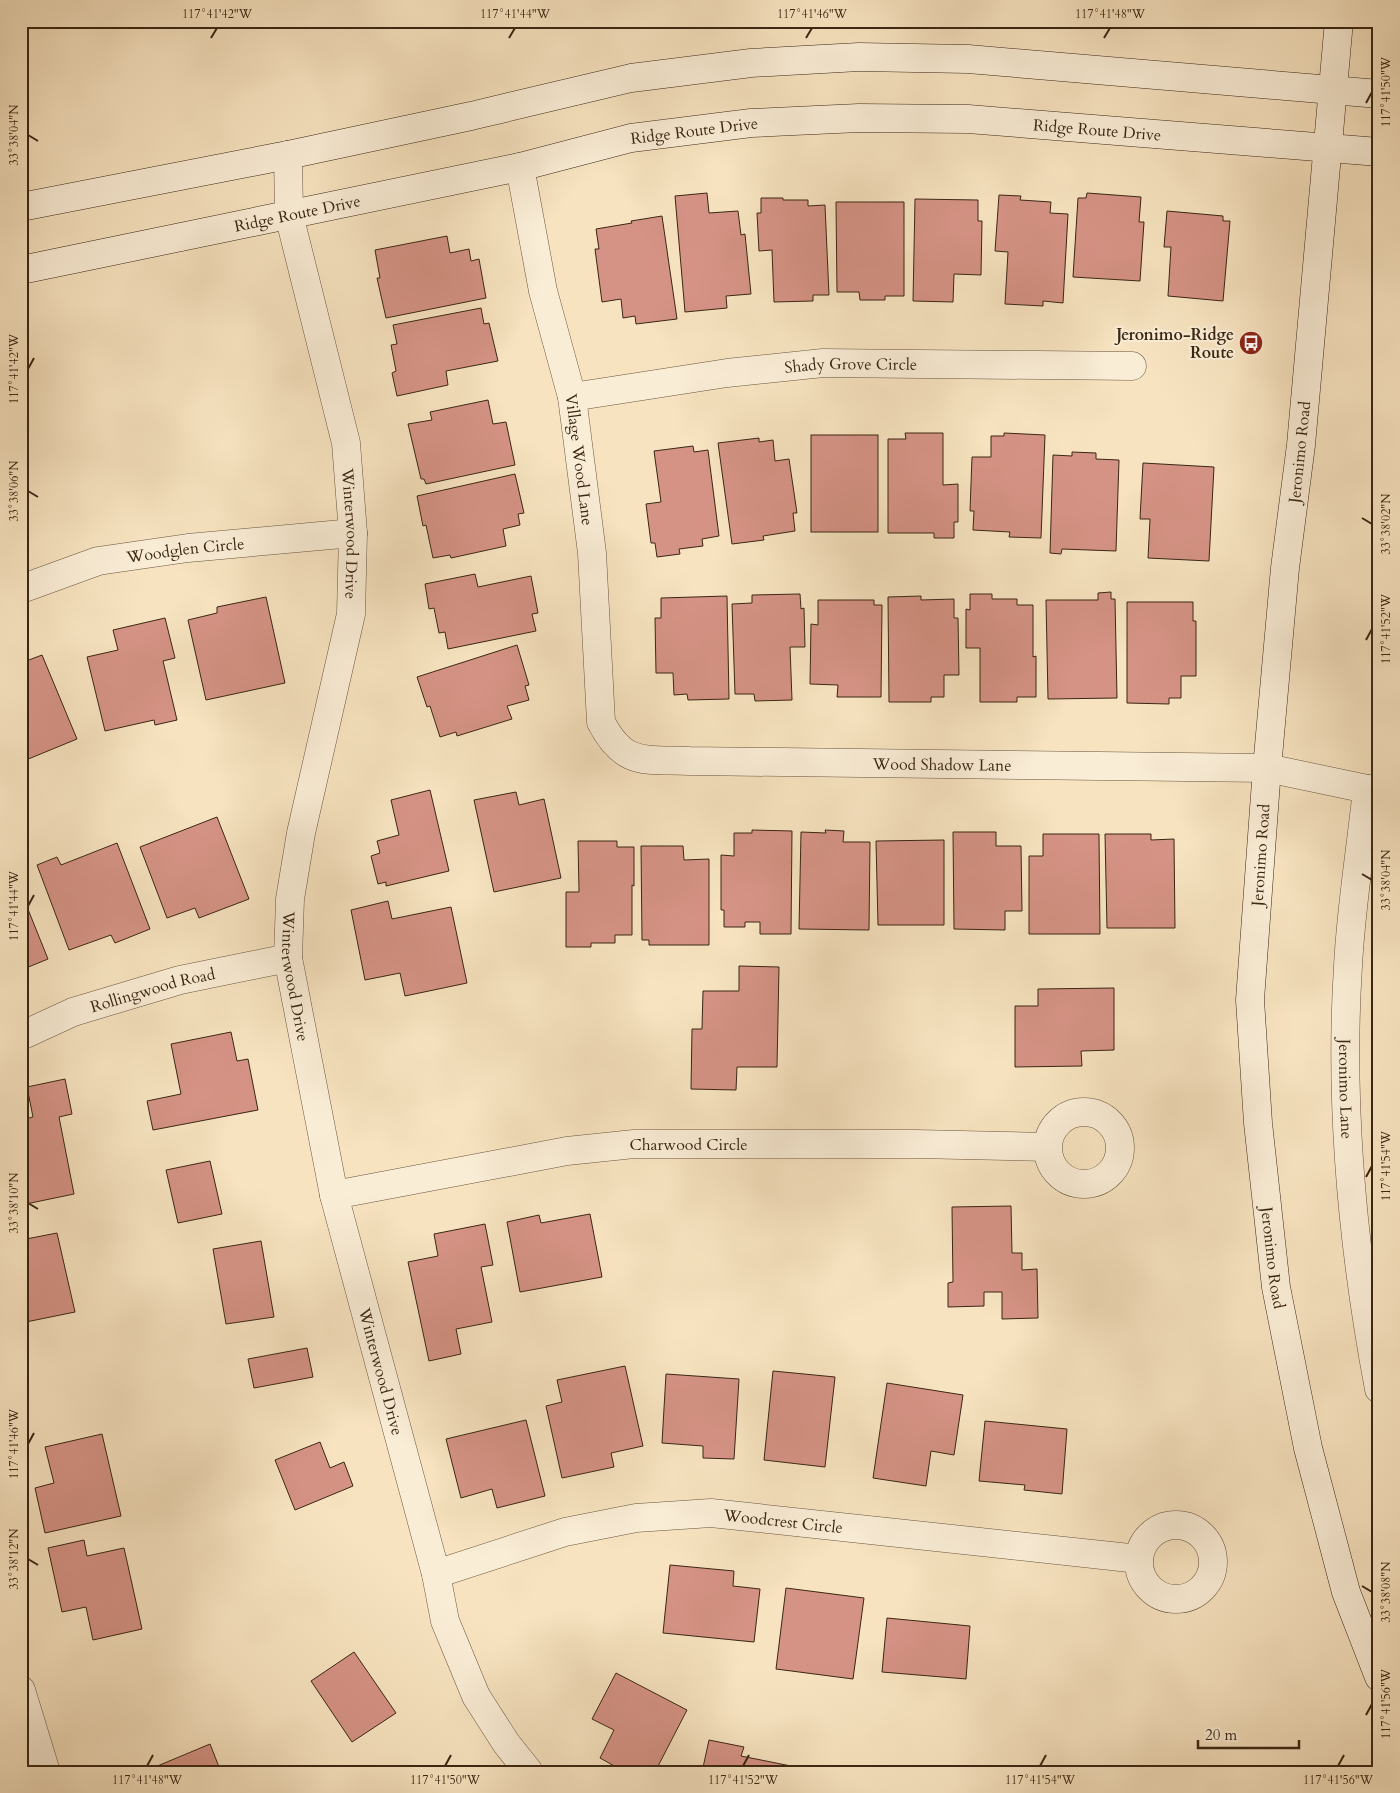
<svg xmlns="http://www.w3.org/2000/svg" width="1400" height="1793" font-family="Cardo,serif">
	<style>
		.building { fill: #d59385; stroke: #3a2613 }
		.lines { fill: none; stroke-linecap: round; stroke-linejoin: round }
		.minor-casing { stroke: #69553e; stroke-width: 29 }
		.secondary-casing { stroke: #3a2613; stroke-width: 29 }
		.minor { stroke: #faedd6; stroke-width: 28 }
		.secondary { stroke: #faedd6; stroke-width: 28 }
		.ticks { fill: none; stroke: #3a2613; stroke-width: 2 }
		.labels { text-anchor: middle; stroke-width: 4; stroke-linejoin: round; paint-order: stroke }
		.street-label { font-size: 16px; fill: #3a2613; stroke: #faedd6 }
		.poi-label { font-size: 16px; font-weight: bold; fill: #3a2613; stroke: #faedd6; text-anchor: end }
		.neatline { fill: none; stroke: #3a2613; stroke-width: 2 }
		.ticks-label { font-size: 12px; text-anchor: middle; fill: #3a2613 }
	</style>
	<rect width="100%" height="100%" fill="#f7e3c0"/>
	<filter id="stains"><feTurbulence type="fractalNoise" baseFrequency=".004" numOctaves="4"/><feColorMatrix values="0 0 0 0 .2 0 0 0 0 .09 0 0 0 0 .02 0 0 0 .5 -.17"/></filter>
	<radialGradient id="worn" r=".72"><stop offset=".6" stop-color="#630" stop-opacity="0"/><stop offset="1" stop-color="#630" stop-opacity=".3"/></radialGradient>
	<g class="building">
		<path d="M 707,193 L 709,213 L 738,211 L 741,235 L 745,234 L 751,294 L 726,296 L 727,308 L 685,312 L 675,196 Z"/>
		<path d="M 1087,193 L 1141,197 L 1139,222 L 1144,222 L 1140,281 L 1073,277 L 1078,198 L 1086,198 Z"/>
		<path d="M 999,195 L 1021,196 L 1020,200 L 1051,202 L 1050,213 L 1068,214 L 1063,303 L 1043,301 L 1043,306 L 1005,304 L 1008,252 L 995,251 Z"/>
		<path d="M 761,198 L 783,198 L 783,200 L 808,200 L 808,206 L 825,205 L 829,295 L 813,295 L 813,301 L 774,302 L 772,250 L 759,251 L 757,213 L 761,213 Z"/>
		<path d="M 915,199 L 978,200 L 978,221 L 982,221 L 981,275 L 954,274 L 953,302 L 913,301 Z"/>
		<path d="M 836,202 L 904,202 L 904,296 L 885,296 L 885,300 L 860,300 L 859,292 L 837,292 Z"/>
		<path d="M 1167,211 L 1223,216 L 1223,221 L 1230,221 L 1223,301 L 1168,296 L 1171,247 L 1164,247 Z"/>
		<path d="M 662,216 L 677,319 L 636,324 L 635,316 L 623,318 L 621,299 L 602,302 L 595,249 L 599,249 L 596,229 L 632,223 L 631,221 Z"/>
		<path d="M 447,236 L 450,253 L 469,249 L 471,261 L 479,259 L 486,298 L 386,318 L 377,278 L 380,278 L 375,250 Z"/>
		<path d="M 481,308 L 484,324 L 489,323 L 498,361 L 446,371 L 448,385 L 397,396 L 392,373 L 396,371 L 391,345 L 397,344 L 393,325 Z"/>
		<path d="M 488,400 L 493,424 L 506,422 L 515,465 L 426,484 L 424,479 L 421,479 L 408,424 L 432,420 L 430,412 Z"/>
		<path d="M 905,433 L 943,433 L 943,485 L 958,484 L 958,522 L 954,522 L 954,538 L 934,538 L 934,533 L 888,533 L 888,439 L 906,439 Z"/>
		<path d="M 1004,433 L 1045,435 L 1041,538 L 1009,537 L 1010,532 L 973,530 L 974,511 L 970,511 L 972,457 L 991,457 L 991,436 L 1004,436 Z"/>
		<rect x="811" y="435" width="67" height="97"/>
		<path d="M 759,438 L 759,442 L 773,440 L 775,461 L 789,459 L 797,513 L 793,513 L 795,531 L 763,536 L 764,540 L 732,544 L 718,443 Z"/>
		<path d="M 693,446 L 694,452 L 708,450 L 719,536 L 702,539 L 703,546 L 679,549 L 680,554 L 657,557 L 655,543 L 651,543 L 646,504 L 661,502 L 654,451 Z"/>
		<path d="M 1072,452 L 1096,453 L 1096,459 L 1119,460 L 1116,551 L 1062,549 L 1061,554 L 1050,553 L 1053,455 L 1072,456 Z"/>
		<path d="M 1143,463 L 1214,467 L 1209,561 L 1148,558 L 1150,519 L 1140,519 Z"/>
		<path d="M 515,474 L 524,513 L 518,514 L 520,525 L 503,529 L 506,546 L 451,558 L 450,555 L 433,558 L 426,525 L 423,526 L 417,496 Z"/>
		<path d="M 475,574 L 478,587 L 531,576 L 538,613 L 532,614 L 536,631 L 448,649 L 445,632 L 439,633 L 434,608 L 429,609 L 425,584 Z"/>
		<path d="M 1111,592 L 1111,599 L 1115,599 L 1117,698 L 1048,699 L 1046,600 L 1098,600 L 1098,593 Z"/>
		<path d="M 800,594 L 801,609 L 804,608 L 805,647 L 790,647 L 792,700 L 755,701 L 754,694 L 735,694 L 732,604 L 752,603 L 752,595 Z"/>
		<path d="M 970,594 L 992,594 L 992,599 L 1017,599 L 1017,605 L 1033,605 L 1033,657 L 1036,656 L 1036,697 L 1017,697 L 1017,702 L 980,702 L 980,648 L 966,648 L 966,609 L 970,610 Z"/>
		<path d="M 727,596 L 729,699 L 688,700 L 687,694 L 674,695 L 673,673 L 656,673 L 655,618 L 661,618 L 661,598 Z"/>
		<path d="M 921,596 L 921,600 L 954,599 L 954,618 L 958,618 L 959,675 L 944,675 L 944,697 L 931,697 L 931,702 L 889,702 L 888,597 Z"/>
		<path d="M 266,597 L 285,683 L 206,700 L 188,620 L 217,613 L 217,607 Z"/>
		<path d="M 818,600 L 874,600 L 874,605 L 882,605 L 881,697 L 837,697 L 838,685 L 810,684 L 811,624 L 818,625 Z"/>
		<path d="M 1127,602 L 1193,602 L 1193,621 L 1196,621 L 1196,676 L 1181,676 L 1181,698 L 1169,698 L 1169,704 L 1127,703 Z"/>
		<path d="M 165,618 L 175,658 L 163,661 L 177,720 L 155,725 L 154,720 L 105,731 L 87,657 L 118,650 L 113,630 Z"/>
		<path d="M 517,645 L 529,685 L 525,686 L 529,700 L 507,706 L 512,719 L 457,736 L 456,732 L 440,737 L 430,706 L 427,707 L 417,677 Z"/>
		<path d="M 42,655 L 77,739 L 21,762 L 21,663 Z"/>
		<path d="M 430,790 L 449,871 L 386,886 L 386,882 L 378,884 L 371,856 L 380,853 L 377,841 L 399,835 L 391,800 Z"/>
		<path d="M 516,792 L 519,805 L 544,799 L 561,878 L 494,892 L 474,800 Z"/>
		<path d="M 217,817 L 249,899 L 199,918 L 195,908 L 167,918 L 140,847 Z"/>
		<path d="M 752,830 L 792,831 L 791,934 L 760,934 L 760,922 L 745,922 L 745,927 L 724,927 L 724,910 L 721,910 L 721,855 L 734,856 L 734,833 L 752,833 Z"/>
		<path d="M 825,830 L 844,831 L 843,842 L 870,842 L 869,930 L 799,929 L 801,832 L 826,833 Z"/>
		<path d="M 953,832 L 996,832 L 996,846 L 1021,846 L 1022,911 L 1005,911 L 1005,930 L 954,929 Z"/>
		<path d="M 1043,834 L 1099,834 L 1100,934 L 1029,934 L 1029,856 L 1043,856 Z"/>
		<path d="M 1105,834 L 1151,834 L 1151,840 L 1174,839 L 1175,928 L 1107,928 Z"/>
		<path d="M 944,840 L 944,925 L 878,925 L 876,841 Z"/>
		<path d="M 578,841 L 617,841 L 617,847 L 634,847 L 634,886 L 632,885 L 632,935 L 615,935 L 615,943 L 591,943 L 591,947 L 566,947 L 566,892 L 579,892 Z"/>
		<path d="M 117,843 L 150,929 L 115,943 L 111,935 L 69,950 L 37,865 L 57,857 L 61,865 Z"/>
		<path d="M 641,846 L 683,846 L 684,860 L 709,859 L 709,945 L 649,945 L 649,940 L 642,940 Z"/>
		<path d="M 21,892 L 48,959 L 21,970 Z"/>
		<path d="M 388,901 L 392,919 L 451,907 L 467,983 L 405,996 L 400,973 L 365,980 L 351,910 Z"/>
		<path d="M 739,966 L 779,967 L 777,1067 L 737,1067 L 736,1090 L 691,1089 L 692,1029 L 702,1029 L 703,991 L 739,991 Z"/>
		<path d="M 1114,988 L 1114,1050 L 1081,1051 L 1082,1066 L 1015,1067 L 1015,1006 L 1038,1006 L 1038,989 Z"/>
		<path d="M 231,1032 L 237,1061 L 248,1059 L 258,1110 L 153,1130 L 147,1101 L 181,1094 L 171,1044 Z"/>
		<path d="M 65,1079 L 72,1114 L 59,1117 L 74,1194 L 21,1205 L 21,1120 L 33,1117 L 27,1087 Z"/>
		<path d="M 210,1161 L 222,1214 L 178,1223 L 166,1170 Z"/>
		<path d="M 1011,1206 L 1012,1253 L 1022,1253 L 1022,1270 L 1037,1269 L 1038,1318 L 1002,1319 L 1002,1292 L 984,1292 L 984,1306 L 948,1307 L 948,1283 L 953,1282 L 952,1207 Z"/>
		<path d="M 590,1214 L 602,1277 L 520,1292 L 507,1222 L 539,1215 L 541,1223 Z"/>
		<path d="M 485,1224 L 493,1265 L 481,1267 L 492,1322 L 456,1329 L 461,1354 L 429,1361 L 408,1262 L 438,1256 L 434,1234 Z"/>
		<path d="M 57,1233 L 75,1312 L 21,1323 L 21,1240 Z"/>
		<path d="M 261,1241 L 274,1317 L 226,1324 L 213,1249 Z"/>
		<path d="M 307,1348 L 313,1377 L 254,1388 L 248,1359 Z"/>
		<path d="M 625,1366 L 643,1446 L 611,1453 L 614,1467 L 562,1478 L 546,1406 L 562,1402 L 557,1380 Z"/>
		<path d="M 773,1371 L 835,1377 L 825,1467 L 764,1460 Z"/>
		<path d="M 666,1374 L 739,1379 L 734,1459 L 703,1458 L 703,1446 L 662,1443 Z"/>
		<path d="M 887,1383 L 963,1395 L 954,1455 L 931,1451 L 926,1486 L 873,1478 Z"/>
		<path d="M 526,1420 L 545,1496 L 497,1508 L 492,1489 L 461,1498 L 446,1439 Z"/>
		<path d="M 985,1421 L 1067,1429 L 1062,1494 L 1024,1490 L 1025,1485 L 979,1481 Z"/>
		<path d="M 102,1434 L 121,1516 L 45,1533 L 35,1488 L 54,1483 L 45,1447 Z"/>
		<path d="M 320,1442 L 330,1468 L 344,1462 L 353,1486 L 295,1510 L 275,1460 Z"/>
		<path d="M 84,1540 L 87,1556 L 124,1548 L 142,1629 L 93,1640 L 86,1607 L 62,1612 L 48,1548 Z"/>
		<path d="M 670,1565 L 734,1571 L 733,1586 L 760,1589 L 754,1642 L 663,1633 Z"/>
		<path d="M 786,1588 L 864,1598 L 853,1679 L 776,1669 Z"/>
		<path d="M 887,1618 L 970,1626 L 966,1679 L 882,1672 Z"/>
		<path d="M 354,1652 L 396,1713 L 352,1742 L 311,1681 Z"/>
		<path d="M 616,1673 L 687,1710 L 655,1772 L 625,1772 L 600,1758 L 614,1730 L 592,1719 Z"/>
		<path d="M 709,1740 L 744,1747 L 741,1756 L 796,1767 L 795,1772 L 702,1772 Z"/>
		<path d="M 210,1744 L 221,1772 L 143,1772 Z"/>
	</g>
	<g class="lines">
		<g class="minor-casing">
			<g id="minor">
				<path id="s1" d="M 288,155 L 289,215 L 346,443 L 353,533 L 351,614 L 301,833 L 290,899 L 288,958 L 334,1195 L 436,1574 L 445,1621 L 476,1696 L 506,1743 L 529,1772"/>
				<path id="s2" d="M 520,167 L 543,291 L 572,397 L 592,553 L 601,722 C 624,767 645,759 690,761 L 1267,768 L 1367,789 L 1379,790"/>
				<path id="s3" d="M 572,397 L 727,373 L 823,363 L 1132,366"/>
				<path id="s4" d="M 21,589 L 98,561 L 188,548 L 353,533"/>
				<path id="s5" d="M 1367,789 C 1361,848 1351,907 1348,966 C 1339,1107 1353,1251 1379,1389"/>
				<path id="s6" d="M 21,1036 L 73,1012 L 180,980 L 288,958"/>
				<circle cx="1084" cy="1148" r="36"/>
				<path id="s7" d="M 334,1195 L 567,1151 L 634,1144 L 916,1144 L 1047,1147"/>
				<circle cx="1176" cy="1562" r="37"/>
				<path id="s8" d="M 436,1574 L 565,1532 L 636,1518 L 711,1513 L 1139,1559"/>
				<path d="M 21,1690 L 46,1772"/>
			</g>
		</g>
		<g class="secondary-casing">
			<g id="secondary">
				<path id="s9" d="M 1339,21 L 1301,445 L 1285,568 L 1267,768 L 1250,1000 L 1258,1123 L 1276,1287 L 1308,1448 L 1346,1592 L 1379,1677"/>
				<path d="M 21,207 L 288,155 L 471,116 L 631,78 L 751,63 L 859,57 L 968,59 L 1379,94"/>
				<path id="s10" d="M 21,270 L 520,167 L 631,138 L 751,123 L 859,118 L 968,119 L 1379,152"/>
			</g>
		</g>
		<use href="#minor" class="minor"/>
		<use href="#secondary" class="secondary"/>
	</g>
	<path class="ticks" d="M 211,38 L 217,28M 509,38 L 515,28M 806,38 L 812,28M 1104,38 L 1110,28M 1366,103 L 1372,92M 28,135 L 38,141M 28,369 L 34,358M 28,491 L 38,497M 1362,518 L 1372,524M 1366,640 L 1372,629M 1362,874 L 1372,880M 28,906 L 34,895M 1366,1177 L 1372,1166M 28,1203 L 38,1209M 28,1444 L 34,1433M 28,1559 L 38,1565M 1362,1586 L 1372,1592M 1366,1715 L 1372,1704M 147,1766 L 153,1755M 445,1766 L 451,1755M 743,1766 L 749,1755M 1040,1766 L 1046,1755M 1338,1766 L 1344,1755"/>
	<defs>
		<g id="bus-disc" transform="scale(1.25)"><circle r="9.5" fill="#8f2418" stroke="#faedd6"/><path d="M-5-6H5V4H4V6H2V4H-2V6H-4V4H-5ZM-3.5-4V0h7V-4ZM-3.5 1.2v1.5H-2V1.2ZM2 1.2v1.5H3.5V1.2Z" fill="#fff"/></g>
	</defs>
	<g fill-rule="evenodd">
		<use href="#bus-disc" x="1251" y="343"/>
	</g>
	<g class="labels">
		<g class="street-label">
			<text dy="6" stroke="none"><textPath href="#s10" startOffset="1092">Ridge Route Drive</textPath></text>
			<text dy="6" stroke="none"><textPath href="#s10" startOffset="688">Ridge Route Drive</textPath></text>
			<text dy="6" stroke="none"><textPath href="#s10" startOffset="282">Ridge Route Drive</textPath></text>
			<text dy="6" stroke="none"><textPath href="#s3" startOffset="281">Shady Grove Circle</textPath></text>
			<text transform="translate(1299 452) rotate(-84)" y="6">Jeronimo Road</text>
			<text dy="6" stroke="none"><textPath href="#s2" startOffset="299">Village Wood Lane</textPath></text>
			<text dy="6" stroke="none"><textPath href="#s1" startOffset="386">Winterwood Drive</textPath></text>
			<text dy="6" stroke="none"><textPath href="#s4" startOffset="170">Woodglen Circle</textPath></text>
			<text dy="6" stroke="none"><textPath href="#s2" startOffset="920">Wood Shadow Lane</textPath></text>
			<text transform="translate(1260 855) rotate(-86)" y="6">Jeronimo Road</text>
			<text dy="6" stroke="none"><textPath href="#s1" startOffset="836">Winterwood Drive</textPath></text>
			<text dy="6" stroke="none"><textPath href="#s6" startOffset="140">Rollingwood Road</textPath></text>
			<text dy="6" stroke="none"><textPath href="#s5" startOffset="301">Jeronimo Lane</textPath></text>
			<text dy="6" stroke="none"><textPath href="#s7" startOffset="359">Charwood Circle</textPath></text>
			<text dy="6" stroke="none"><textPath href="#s9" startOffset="1242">Jeronimo Road</textPath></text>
			<text dy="6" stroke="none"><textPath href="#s1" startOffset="1241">Winterwood Drive</textPath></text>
			<text dy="6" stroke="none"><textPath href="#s8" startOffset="356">Woodcrest Circle</textPath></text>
		</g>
		<g class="poi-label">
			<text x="1234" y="340">Jeronimo-Ridge<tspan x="1234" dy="18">Route</tspan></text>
		</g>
	</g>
	<rect width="1400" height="1793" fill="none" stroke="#f7e3c0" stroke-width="55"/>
	<path d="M1198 1740v8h101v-8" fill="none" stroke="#3a2613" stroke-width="2.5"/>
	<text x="1205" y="1740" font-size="15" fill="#3a2613" stroke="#faedd6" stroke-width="4" paint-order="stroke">20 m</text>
	<rect x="28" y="28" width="1344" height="1738" class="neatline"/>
	<g class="ticks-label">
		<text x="217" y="18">117°41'42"W</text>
		<text x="515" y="18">117°41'44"W</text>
		<text x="812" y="18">117°41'46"W</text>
		<text x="1110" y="18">117°41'48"W</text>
		<text transform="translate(1386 92) rotate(-90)" y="4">117°41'50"W</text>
		<text transform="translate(14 135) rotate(-90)" y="4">33°38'04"N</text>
		<text transform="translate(14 369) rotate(-90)" y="4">117°41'42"W</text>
		<text transform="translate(14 491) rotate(-90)" y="4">33°38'06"N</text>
		<text transform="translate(1386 524) rotate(-90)" y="4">33°38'02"N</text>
		<text transform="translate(1386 629) rotate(-90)" y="4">117°41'52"W</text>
		<text transform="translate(1386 880) rotate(-90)" y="4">33°38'04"N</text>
		<text transform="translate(14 906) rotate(-90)" y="4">117°41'44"W</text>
		<text transform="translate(1386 1166) rotate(-90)" y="4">117°41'54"W</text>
		<text transform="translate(14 1203) rotate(-90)" y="4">33°38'10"N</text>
		<text transform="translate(14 1444) rotate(-90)" y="4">117°41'46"W</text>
		<text transform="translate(14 1559) rotate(-90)" y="4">33°38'12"N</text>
		<text transform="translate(1386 1592) rotate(-90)" y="4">33°38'08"N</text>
		<text transform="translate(1386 1704) rotate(-90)" y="4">117°41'56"W</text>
		<text x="147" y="1784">117°41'48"W</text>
		<text x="445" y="1784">117°41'50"W</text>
		<text x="743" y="1784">117°41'52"W</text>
		<text x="1040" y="1784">117°41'54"W</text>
		<text x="1338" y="1784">117°41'56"W</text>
	</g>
	<rect width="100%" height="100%" filter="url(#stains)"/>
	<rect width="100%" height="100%" fill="url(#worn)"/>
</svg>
